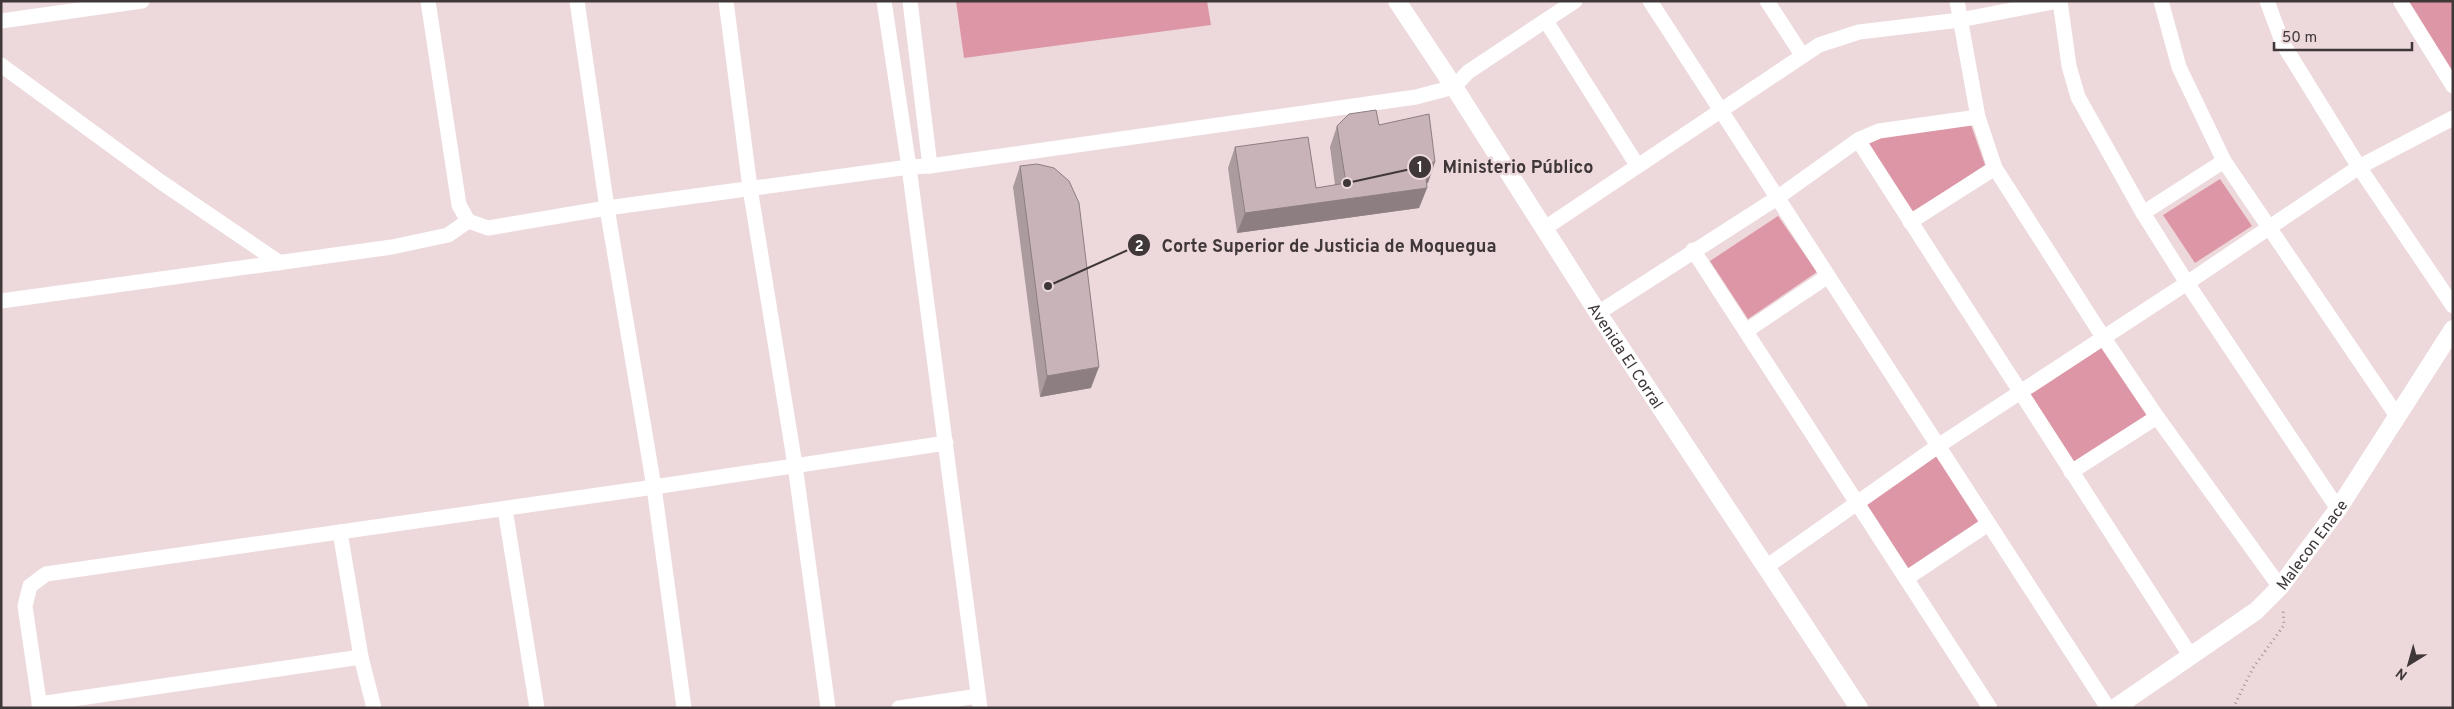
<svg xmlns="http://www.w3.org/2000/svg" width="2454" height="709" font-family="Overpass,sans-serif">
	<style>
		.green { fill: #dd96a5 }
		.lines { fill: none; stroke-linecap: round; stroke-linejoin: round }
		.path { stroke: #a49597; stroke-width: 3; stroke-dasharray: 1 4; stroke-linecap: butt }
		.minor { stroke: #fff; stroke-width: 15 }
		.tertiary { stroke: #fff; stroke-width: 18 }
		.wall { fill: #ac9b9e }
		.shaded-wall { fill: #8c7e81 }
		.building { fill: #c8b4b8; stroke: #8c7e81 }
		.labels { text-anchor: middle; stroke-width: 5; stroke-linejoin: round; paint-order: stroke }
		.street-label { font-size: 16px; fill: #3f3738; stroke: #edd9dc }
		.leader { fill: none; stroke: #3f3738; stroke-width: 2 }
		.callout-dot { fill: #3f3738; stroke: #edd9dc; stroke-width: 2 }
		.mark-label { font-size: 15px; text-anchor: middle; font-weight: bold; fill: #fff }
		.callout-label { font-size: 18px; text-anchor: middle; font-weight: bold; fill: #3f3738; stroke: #edd9dc; stroke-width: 5; stroke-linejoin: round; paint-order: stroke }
	</style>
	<rect width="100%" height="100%" fill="#edd9dc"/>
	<g class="green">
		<path d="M 956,1 L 1207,1 L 1211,25 L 964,58 Z"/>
		<path d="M 2391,1 L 2452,1 L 2453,89 Z"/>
		<path d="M 1971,125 L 1985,165 L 1911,214 L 1865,143 L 1876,138 Z"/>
		<path d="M 2220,179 L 2252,226 L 2195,263 L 2163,215 Z"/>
		<path d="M 1778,216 L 1817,272 L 1748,319 L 1710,261 Z"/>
		<path d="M 2102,344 L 2149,414 L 2073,463 L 2028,395 Z"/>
		<path d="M 1936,454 L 1983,522 L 1908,571 L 1865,503 Z"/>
	</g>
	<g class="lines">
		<path class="path" d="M 2233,708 L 2253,668 L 2284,625 L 2283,608"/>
		<g class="minor">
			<path d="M 428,1 L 459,205 L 468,221 L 488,228 L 607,208 L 909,167 L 930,166 L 1416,97 L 1454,87 L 1468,72 L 1575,1"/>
			<path d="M 577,1 L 607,208 L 654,487 L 684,708"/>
			<path d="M 726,1 L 750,188 L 795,465 L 828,708"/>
			<path d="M 884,1 L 909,167 L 980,708"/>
			<path d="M 910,1 L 930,166"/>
			<path d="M 1650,1 L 2108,708"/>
			<path d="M 1767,1 L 1802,55"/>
			<path d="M 1957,1 L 1978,117 L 1995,168 L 2103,337 L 2157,417 L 2280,587"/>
			<path d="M 2060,1 L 2069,66 L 2078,97 L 2143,213 L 2187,283 L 2338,509"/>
			<path d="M 2161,1 L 2179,67 L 2224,161 L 2397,416"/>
			<path d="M 2267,1 L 2283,44 L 2359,167 L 2453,306"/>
			<path d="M 2400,1 L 2453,86"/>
			<path d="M 1,21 L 142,1"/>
			<path d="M 1546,21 L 1637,165"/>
			<path d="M 1,65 L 161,182 L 280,263"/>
			<path d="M 1858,140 L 2190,655"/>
			<path d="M 2143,213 L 2224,161"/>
			<path d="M 1910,222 L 1995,168"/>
			<path d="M 1545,228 L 1819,45 L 1859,32 L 1960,20 L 2058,1"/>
			<path d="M 1693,250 L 1990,708"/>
			<path d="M 1,301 L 392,247 L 448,235 L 468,221"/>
			<path d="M 1598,313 L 1777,198 L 1858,140 L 1879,131 L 1978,117"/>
			<path d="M 1746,331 L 1828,276"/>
			<path d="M 2071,472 L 2157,417"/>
			<path d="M 505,509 L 537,708"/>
			<path d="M 340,532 L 361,657 L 374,708"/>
			<path d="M 1766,567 L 1938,446 L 2187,283 L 2359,167 L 2453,118"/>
			<path d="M 1907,578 L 1988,524"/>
			<path d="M 39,704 L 361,657"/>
			<path d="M 40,708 L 25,606 L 30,586 L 46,574 L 654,487 L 946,443"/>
			<path d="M 899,708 L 978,696"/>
		</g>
		<g class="tertiary">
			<path id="s1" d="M 1397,1 L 1454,87 L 1598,313 L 1859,708"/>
			<path id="s2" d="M 2115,708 L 2256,611 L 2280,587 L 2338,509 L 2453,329"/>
		</g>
	</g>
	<g class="wall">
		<path d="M 1379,125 L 1428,183 L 1426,183 L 1427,188 L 1419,208 L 1237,233 L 1228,168 L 1235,147 L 1316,188 L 1335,185 L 1330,147 L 1337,126 Z"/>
		<path d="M 1020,166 L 1091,388 L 1040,397 L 1013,187 Z"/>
	</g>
	<g class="shaded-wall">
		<path d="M 1435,162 L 1428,183 L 1418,184 L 1425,163 Z"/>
		<path d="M 1427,188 L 1419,208 L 1237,233 L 1245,213 Z"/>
		<path d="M 1099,367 L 1091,388 L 1040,397 L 1047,376 Z"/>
	</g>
	<g class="building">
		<path d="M 1376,110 L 1379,125 L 1429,114 L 1435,162 L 1425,163 L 1427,188 L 1245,213 L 1235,147 L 1308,137 L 1316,188 L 1346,183 L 1337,126 L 1349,114 Z"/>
		<path d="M 1037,164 L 1054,168 L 1069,181 L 1079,203 L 1099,367 L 1047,376 L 1020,166 Z"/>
	</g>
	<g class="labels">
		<g class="street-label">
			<text dy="6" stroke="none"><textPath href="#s1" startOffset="422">Avenida El Corral</textPath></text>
			<text dy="6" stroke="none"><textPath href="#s2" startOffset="258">Malecon Enace</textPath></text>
		</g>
	</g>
	<path class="leader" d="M1347 183L1420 167M1048 286L1139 245"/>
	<g class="callout-dot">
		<circle cx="1347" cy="183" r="5"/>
		<circle cx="1048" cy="286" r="5"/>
		<circle cx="1420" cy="167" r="12"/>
		<circle cx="1139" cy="245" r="12"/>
	</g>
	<g class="mark-label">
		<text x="1420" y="172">1</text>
		<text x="1139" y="251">2</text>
	</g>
	<g class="callout-label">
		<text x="1518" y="173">Ministerio Público</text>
		<text x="1329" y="252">Corte Superior de Justicia de Moquegua</text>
	</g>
	<rect width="2454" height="709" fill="none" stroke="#3f3738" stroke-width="5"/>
	<g transform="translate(2409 664) rotate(217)" stroke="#edd9dc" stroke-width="4" paint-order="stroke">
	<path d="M0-4L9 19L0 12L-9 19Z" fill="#3f3738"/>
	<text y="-8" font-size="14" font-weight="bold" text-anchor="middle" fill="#3f3738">N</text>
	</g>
	<path d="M2274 42v8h138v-8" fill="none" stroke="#3f3738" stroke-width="2.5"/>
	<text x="2282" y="42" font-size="15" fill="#3f3738" stroke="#edd9dc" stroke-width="4" paint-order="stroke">50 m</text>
</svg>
